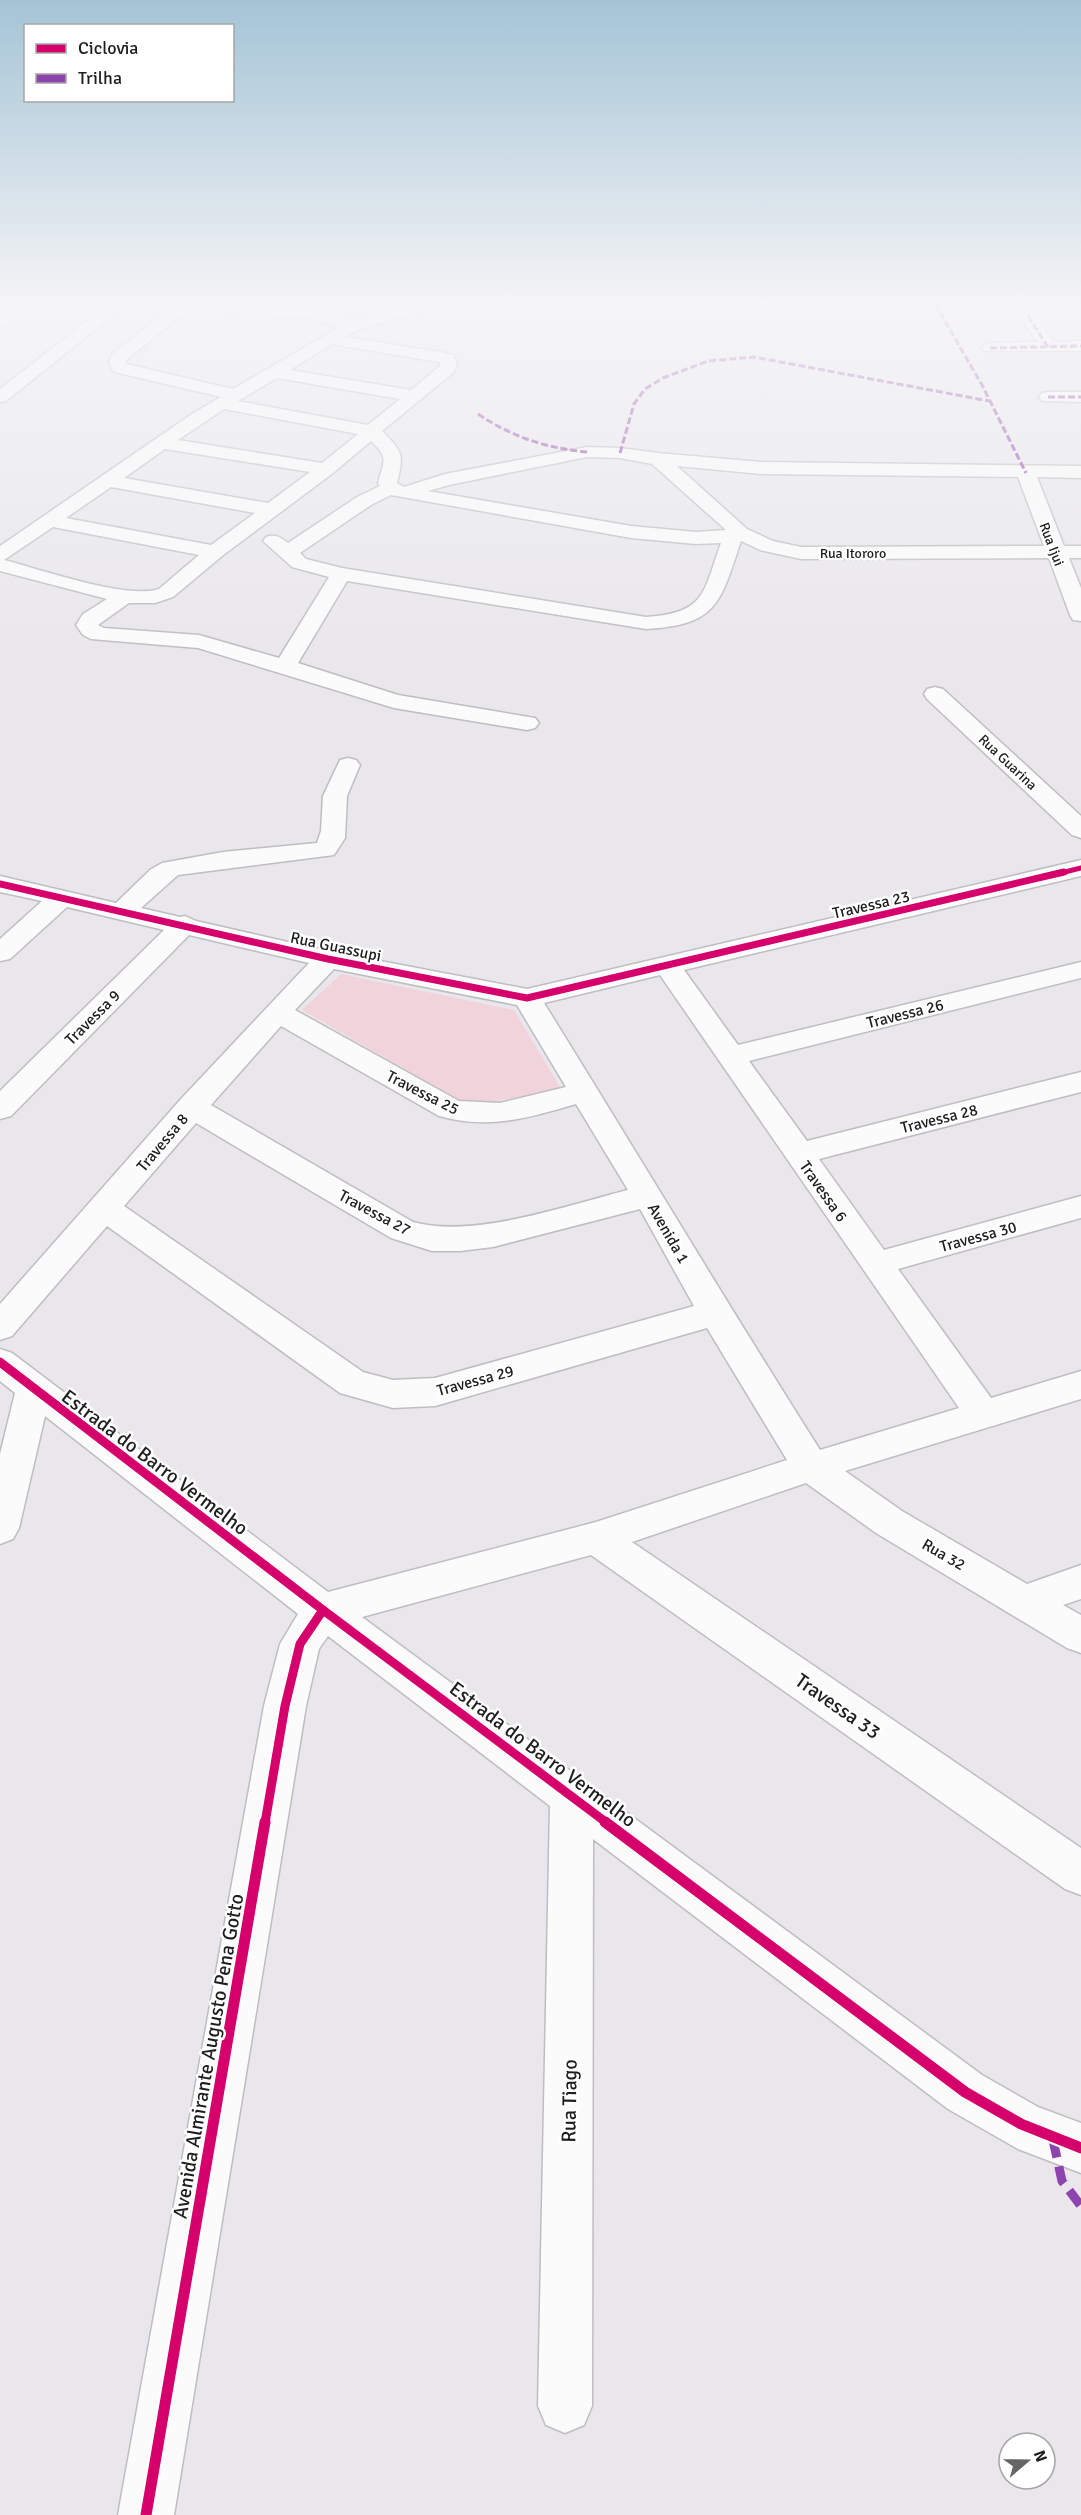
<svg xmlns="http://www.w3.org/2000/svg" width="1081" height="2515" font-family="Signika,sans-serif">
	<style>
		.park { fill: #f1d3db }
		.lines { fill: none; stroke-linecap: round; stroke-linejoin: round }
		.minor-casing { stroke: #bebdbf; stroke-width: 3 }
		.minor { fill: #fcfbfc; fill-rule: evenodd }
		.quiet-far1 { stroke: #8e44ad; stroke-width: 3; stroke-dasharray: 7 3; stroke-linecap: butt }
		.quiet { stroke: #8e44ad; stroke-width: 9; stroke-dasharray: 18 9; stroke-linecap: butt }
		.cycleway-far3-casing { stroke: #fff; stroke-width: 8 }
		.cycleway-far2-casing { stroke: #fff; stroke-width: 10 }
		.cycleway-far1-casing { stroke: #fff; stroke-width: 13 }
		.cycleway-casing { stroke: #fff; stroke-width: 15 }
		.cycleway-far3 { stroke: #d6006c; stroke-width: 5 }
		.cycleway-far2 { stroke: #d6006c; stroke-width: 7 }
		.cycleway-far1 { stroke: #d6006c; stroke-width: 9 }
		.cycleway { stroke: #d6006c; stroke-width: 11 }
		.labels { text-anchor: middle; stroke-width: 5; stroke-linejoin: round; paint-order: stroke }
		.far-street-label { font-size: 14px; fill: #1e1e1e; stroke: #fff }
		.street-label { font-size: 16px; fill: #1e1e1e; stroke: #fff }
		.near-street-label { font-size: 20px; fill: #1e1e1e; stroke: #fff }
	</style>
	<rect width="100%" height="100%" fill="#e9e7ec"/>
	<path class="park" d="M 341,974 L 514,1010 L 561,1089 L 469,1106 L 302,1010 Z"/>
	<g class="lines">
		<g class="minor-casing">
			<g id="minor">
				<path d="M 16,304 L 35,304 L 6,326 L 0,328 L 0,316 Z"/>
				<path d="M 109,304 L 127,304 L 6,401 L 0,402 L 0,389 Z"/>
				<path d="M 177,304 L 195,304 L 126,360 L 126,364 L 233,389 L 340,327 L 312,319 L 225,312 L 212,307 L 209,304 L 292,307 L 330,313 L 354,321 L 414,304 L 440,304 L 437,307 L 358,330 L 345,337 L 440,352 L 453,355 L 457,363 L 454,372 L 382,431 C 403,452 404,454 397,483 L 404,487 L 445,474 L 587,447 L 620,448 L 658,453 L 761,462 L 1081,466 L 1081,478 L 1037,477 L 1064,546 L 1081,546 L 1081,558 L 1069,558 L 1081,588 L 1081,621 L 1073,620 L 1070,615 L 1049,558 L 801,559 L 760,550 L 741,541 C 720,603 718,625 646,629 L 347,581 L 298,663 L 398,695 L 535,718 L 539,723 L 535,728 L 527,730 L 394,708 L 198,648 L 91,639 L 83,635 L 76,625 L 83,614 L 107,599 L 0,571 L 0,546 L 192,414 L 221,397 L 123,374 L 113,371 L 109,363 L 112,354 ZM 332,344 L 438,362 L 441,363 L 440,366 L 411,390 L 290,370 ZM 277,378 L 400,399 L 368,425 L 238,401 ZM 224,409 L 358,434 L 322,463 L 178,440 ZM 371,441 C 389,458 384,460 378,483 L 380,486 L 357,497 L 288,543 C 280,537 276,534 266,537 L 263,541 L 292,567 L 329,577 L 279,658 L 199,635 L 104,628 L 98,625 L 129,603 L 155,603 L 173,597 L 222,556 L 333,473 ZM 165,449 L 310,472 L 268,503 L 124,478 ZM 587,457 L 620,458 L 652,464 L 726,530 L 696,532 L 631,526 L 428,491 L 449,485 ZM 677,466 L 761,474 L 1018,477 L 1044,546 L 801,547 L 773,541 L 747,529 ZM 111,487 L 255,513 L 211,545 L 66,518 ZM 391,495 L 631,538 L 696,544 L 721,543 C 703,593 706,613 646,617 L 342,568 L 306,559 L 300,553 L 371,505 ZM 53,527 L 199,555 L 159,589 C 127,600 40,569 4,560 Z"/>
				<path d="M 1028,311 L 1034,313 L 1053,342 L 1081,341 L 1081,351 L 984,351 L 982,348 L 984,345 L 990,343 L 1037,342 L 1020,316 Z"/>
				<path d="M 1048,392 L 1081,392 L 1081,402 L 1042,401 L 1039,397 L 1042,393 Z"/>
				<path d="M 935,687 L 943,689 L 1081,816 L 1081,838 L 1072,835 L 927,699 L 924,694 L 927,689 Z"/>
				<path d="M 348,758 L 356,760 L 360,765 L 347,796 L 345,838 L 334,855 L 178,875 L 141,908 L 180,917 L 185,916 L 196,921 L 328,951 L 527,989 L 1081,860 L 1081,876 L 684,970 L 738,1045 L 1081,962 L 1081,978 L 749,1061 L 807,1141 L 1081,1072 L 1081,1092 L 819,1159 L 884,1250 L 1081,1196 L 1081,1218 L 898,1269 L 991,1398 L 1081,1371 L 1081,1399 L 845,1471 L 902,1511 L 1027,1584 L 1081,1565 L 1081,1599 L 1063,1605 L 1081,1615 L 1081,1653 L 1067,1648 L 876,1533 L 806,1483 L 632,1542 L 1081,1848 L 1081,1895 L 1065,1889 L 591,1555 L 362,1617 L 982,2075 L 1038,2107 L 1081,2123 L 1081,2173 L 1018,2149 L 948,2109 L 593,1839 L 592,2406 L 584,2425 L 565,2433 L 546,2425 L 538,2406 L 550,1806 L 328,1636 L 319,1649 L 306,1706 L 174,2515 L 118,2515 L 264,1706 L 280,1644 L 298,1614 L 45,1416 L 19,1528 L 13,1539 L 0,1544 L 0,1454 L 15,1393 L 0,1381 L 0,1349 L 12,1353 L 328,1592 L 596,1522 L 787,1460 L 707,1328 L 435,1406 L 393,1408 L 340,1393 L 107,1226 L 12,1336 L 0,1340 L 0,1304 L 180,1100 L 309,963 L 189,935 L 11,1116 L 0,1119 L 0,1091 L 164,930 L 67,907 L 10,959 L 0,961 L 0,939 L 42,901 L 0,892 L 0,876 L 116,903 L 150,870 L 162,863 L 223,852 L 317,843 L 321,831 L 323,796 L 340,760 ZM 334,969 L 517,1005 L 566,1087 L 500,1103 L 459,1101 L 295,1010 ZM 660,975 L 959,1408 L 820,1450 C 726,1302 636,1151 544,1003 ZM 281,1026 L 439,1116 C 490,1130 528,1118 576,1104 L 628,1190 C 568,1205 473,1239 413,1222 L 211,1105 ZM 196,1123 L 391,1238 L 432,1251 L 460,1251 L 493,1247 L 640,1209 L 694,1306 L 435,1378 L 393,1380 L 363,1372 L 124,1206 Z"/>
			</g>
		</g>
		<use href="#minor" class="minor"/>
		<g class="quiet-far1">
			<path d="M 935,304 L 982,385 L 1026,473"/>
			<path d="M 1028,316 L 1048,347"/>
			<path d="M 990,348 L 1081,346"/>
			<path d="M 1048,397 L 1081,397"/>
			<path d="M 478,414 C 512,437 546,448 587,452"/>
			<path d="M 620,453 L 634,404 L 645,389 L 663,378 L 708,361 L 754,357 L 989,401"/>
		</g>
		<path class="quiet" d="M 1053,2140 L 1062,2181 L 1081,2206"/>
		<g class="cycleway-far3-casing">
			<path id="cycleway-far3" d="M 1057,874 L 1081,868"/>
		</g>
		<g class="cycleway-far2-casing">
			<path id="cycleway-far2" d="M 0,884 L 328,959 L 527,998 L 1064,872"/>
		</g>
		<g class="cycleway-far1-casing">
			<g id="cycleway-far1">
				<path d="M 0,1362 L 323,1610 L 607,1823"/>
				<path d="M 265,1823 L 285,1706 L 300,1644 L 323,1610"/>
			</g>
		</g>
		<g class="cycleway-casing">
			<g id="cycleway">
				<path d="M 605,1822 L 965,2092 L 1021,2124 L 1081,2148"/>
				<path d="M 146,2515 L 265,1822"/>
			</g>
		</g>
		<use href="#cycleway-far3" class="cycleway-far3"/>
		<use href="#cycleway-far2" class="cycleway-far2"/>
		<use href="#cycleway-far1" class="cycleway-far1"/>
		<use href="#cycleway" class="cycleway"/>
	</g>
	<linearGradient id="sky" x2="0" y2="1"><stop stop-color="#a4c4d6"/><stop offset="0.46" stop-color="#f5f4f6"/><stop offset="1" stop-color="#f5f4f6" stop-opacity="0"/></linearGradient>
	<rect width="1081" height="656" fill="url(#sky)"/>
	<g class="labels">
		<g class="far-street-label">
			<text transform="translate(1052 544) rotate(69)" y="5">Rua Ijui</text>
			<text x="853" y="558">Rua Itororo</text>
			<text transform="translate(1008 762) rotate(43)" y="5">Rua Guarina</text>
		</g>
		<g class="street-label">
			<text transform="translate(871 904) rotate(-13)" y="6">Travessa 23</text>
			<text transform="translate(336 946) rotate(12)" y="6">Rua Guassupi</text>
			<text transform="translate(905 1013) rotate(-14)" y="6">Travessa 26</text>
			<text transform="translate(92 1017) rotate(-45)" y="6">Travessa 9</text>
			<text transform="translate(423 1092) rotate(27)" y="6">Travessa 25</text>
			<text transform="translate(939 1118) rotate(-14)" y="6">Travessa 28</text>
			<text transform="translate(162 1142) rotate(-50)" y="6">Travessa 8</text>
			<text transform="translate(824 1191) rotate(55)" y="6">Travessa 6</text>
			<text transform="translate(375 1212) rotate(28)" y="6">Travessa 27</text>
			<text transform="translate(669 1233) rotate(60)" y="6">Avenida 1</text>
			<text transform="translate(978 1236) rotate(-15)" y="6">Travessa 30</text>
			<text transform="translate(475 1380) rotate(-15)" y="6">Travessa 29</text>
			<text transform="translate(944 1554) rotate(30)" y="6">Rua 32</text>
		</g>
		<g class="near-street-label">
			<text transform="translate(155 1462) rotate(37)" y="7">Estrada do Barro Vermelho</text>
			<text transform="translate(838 1706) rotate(35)" y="7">Travessa 33</text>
			<text transform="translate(543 1754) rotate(37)" y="7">Estrada do Barro Vermelho</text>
			<text transform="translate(208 2056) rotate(-80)" y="7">Avenida Almirante Augusto Pena Gotto</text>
			<text transform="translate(569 2101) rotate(-89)" y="7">Rua Tiago</text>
		</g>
	</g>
	<rect x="24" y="24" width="210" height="78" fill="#ffffff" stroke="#a5a5a5" stroke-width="1.5"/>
	<rect x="36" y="44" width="30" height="9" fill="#d6006c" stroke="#a5a5a5" stroke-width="1.5"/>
	<text x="78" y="54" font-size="18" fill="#1e1e1e">Ciclovia</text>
	<rect x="36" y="74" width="30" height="9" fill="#8e44ad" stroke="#a5a5a5" stroke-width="1.5"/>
	<text x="78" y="84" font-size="18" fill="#1e1e1e">Trilha</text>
	<g transform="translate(1027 2461) rotate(70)"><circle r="28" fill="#ffffff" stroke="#a5a5a5" stroke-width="1.5"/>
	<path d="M0-4.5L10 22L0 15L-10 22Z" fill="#656466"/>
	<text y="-9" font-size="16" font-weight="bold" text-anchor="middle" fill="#1e1e1e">N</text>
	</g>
</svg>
